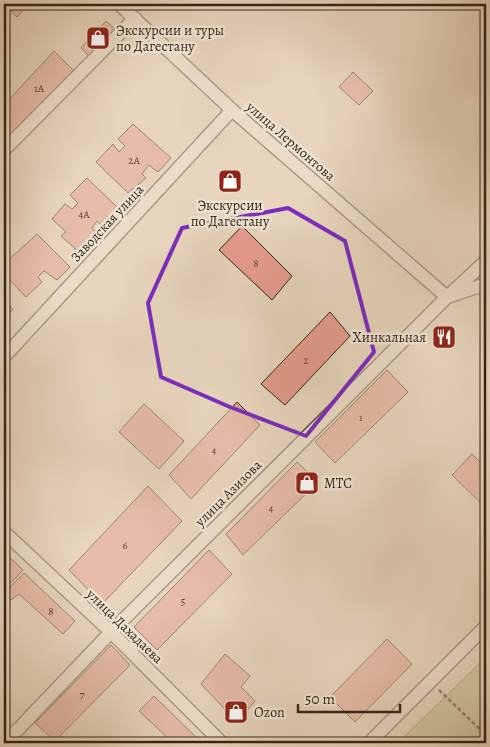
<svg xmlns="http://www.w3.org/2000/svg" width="490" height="747" font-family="Alegreya,serif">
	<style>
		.green { fill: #bdbc8c; stroke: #787151 }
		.building { fill: #e69d90; stroke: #342616 }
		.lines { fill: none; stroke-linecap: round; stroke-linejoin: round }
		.street-casing { stroke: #615240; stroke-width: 15 }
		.path { stroke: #342616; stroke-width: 2.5; stroke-dasharray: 4 2.5; stroke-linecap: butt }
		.street { stroke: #efe4d4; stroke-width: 12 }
		.marked { fill: none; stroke: #7b2cbf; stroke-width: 4; stroke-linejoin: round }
		.labels { text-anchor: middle; stroke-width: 5; stroke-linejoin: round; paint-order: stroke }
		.number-label { font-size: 11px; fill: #604434 }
		.poi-label { font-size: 14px; fill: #342616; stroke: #efe4d4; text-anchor: start }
		.street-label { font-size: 14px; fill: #342616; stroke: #efe4d4 }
	</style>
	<rect width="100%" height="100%" fill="#e7d6bd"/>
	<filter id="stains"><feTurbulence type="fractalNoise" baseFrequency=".004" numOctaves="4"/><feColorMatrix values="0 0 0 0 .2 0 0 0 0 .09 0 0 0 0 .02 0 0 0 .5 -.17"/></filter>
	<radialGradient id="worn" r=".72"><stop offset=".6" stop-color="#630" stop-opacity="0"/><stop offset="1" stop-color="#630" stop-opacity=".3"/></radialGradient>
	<path class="green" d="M 486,657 L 486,743 L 398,743 Z"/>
	<g class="building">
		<path d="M 4,4 L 29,4 L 17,17 Z"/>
		<path d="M 106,21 L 117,31 L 91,58 L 81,48 Z"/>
		<path d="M 54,51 L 75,72 L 4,145 L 4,105 Z"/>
		<path d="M 353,72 L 373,91 L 359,105 L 339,87 Z"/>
		<path d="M 133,124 L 171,158 L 158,172 L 149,165 L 142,174 L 146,178 L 128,193 L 96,162 L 113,144 L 119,152 L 125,146 L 118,139 Z"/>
		<path d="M 87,178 L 118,208 L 101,225 L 97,221 L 92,228 L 99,235 L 80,253 L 61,236 L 66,232 L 52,219 L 65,204 L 72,209 L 78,203 L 70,195 Z"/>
		<path d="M 242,226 L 292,276 L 272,300 L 219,250 Z"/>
		<path d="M 37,234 L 70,267 L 57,280 L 44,271 L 38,277 L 42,282 L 26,297 L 4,274 L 4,264 Z"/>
		<path d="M 4,300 L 13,309 L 4,320 Z"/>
		<path d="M 330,312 L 350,336 L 285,405 L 261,384 Z"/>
		<path d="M 486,327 L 486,338 L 481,331 Z"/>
		<path d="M 387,370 L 408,392 L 335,463 L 315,442 Z"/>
		<path d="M 237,402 L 260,425 L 191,499 L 169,475 Z"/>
		<path d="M 144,404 L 184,441 L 159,469 L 119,432 Z"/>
		<path d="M 472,454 L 486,468 L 486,508 L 452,475 Z"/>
		<path d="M 297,462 L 318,482 L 243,555 L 226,534 Z"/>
		<path d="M 148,486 L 182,521 L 102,604 L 69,570 Z"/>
		<path d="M 209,550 L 232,574 L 157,650 L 134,627 Z"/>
		<path d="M 10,558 L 23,570 L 9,585 L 4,580 L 4,564 Z"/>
		<path d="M 24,573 L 75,621 L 63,634 L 19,594 L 9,601 L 4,597 L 4,593 Z"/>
		<path d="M 387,639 L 412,664 L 355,722 L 330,697 Z"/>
		<path d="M 111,645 L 130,665 L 55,741 L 35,723 Z"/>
		<path d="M 225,654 L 250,676 L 241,687 L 255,701 L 237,722 L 201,684 Z"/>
		<path d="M 154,696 L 202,743 L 164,743 L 168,738 L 139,711 Z"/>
	</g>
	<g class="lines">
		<g class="street-casing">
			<g id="street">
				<path d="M 119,4 L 232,110 L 447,297 L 486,261"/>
				<path d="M 4,150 L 135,18"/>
				<path d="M 4,357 L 232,110"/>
				<path d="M 4,532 L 111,632 L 222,743"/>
				<path d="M 5,743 L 111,632 L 447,297 L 486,284"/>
				<path d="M 369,743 L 486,626"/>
			</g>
		</g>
		<path class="path" d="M 439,690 L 486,735"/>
		<use href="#street" class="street"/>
	</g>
	<path d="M0 0H490V747H0ZM 288,208 L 345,241 L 374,352 L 306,436 L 230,407 L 161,377 L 148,303 L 182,228 Z" fill="#e7d6bd" fill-opacity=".55" fill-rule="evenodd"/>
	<path class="marked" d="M 288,208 L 345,241 L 374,352 L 306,436 L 230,407 L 161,377 L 148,303 L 182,228 Z"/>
	<defs>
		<g id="shop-square" transform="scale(1.25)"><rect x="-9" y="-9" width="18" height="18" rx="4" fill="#8f2418" stroke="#efe4d4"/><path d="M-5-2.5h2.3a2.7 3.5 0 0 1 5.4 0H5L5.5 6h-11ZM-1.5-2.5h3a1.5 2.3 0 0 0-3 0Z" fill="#fff"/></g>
		<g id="restaurant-square" transform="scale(1.25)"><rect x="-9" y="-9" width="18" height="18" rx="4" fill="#8f2418" stroke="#efe4d4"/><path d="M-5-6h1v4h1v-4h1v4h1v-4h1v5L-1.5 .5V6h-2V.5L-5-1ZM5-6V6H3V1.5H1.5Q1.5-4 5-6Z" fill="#fff"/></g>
	</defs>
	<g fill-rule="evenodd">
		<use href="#shop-square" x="98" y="38"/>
		<use href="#shop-square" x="230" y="181"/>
		<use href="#restaurant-square" x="444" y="337"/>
		<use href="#shop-square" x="307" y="483"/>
		<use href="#shop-square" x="236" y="712"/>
	</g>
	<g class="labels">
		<g class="number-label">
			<text x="39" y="92">1А</text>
			<text x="134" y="164">2А</text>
			<text x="84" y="218">4А</text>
			<text x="256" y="267">8</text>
			<text x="306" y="364">2</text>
			<text x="361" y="421">1</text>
			<text x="214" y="454">4</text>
			<text x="271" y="512">4</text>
			<text x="125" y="549">6</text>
			<text x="183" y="605">5</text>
			<text x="51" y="615">8</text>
			<text x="82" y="698">7</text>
		</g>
		<g class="poi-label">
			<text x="116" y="35">Экскурсии и туры<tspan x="116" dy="16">по Дагестану</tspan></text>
			<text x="230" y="210" text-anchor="middle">Экскурсии<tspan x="230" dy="16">по Дагестану</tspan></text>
			<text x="426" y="342" text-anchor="end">Хинкальная</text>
			<text x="324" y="488">МТС</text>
			<text x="254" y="717">Ozon</text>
		</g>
		<g class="street-label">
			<text transform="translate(291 141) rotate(41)" y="5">улица Лермонтова</text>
			<text transform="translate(107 223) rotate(-47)" y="5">Заводская улица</text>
			<text transform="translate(228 493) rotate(-45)" y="5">улица Азизова</text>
			<text transform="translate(125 626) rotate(44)" y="5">улица Дахадаева</text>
		</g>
	</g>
	<rect width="490" height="747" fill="none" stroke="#e7d6bd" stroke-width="20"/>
	<rect x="5" y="5" width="480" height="737" fill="none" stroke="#342616" stroke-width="2.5"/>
	<rect x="10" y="10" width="470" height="727" fill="none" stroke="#342616"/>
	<path d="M298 704v8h102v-8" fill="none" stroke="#342616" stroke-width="2.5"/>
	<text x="305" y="704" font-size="15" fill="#342616" stroke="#efe4d4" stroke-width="4" paint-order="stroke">50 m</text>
	<rect width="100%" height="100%" filter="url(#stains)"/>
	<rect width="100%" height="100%" fill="url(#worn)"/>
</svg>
